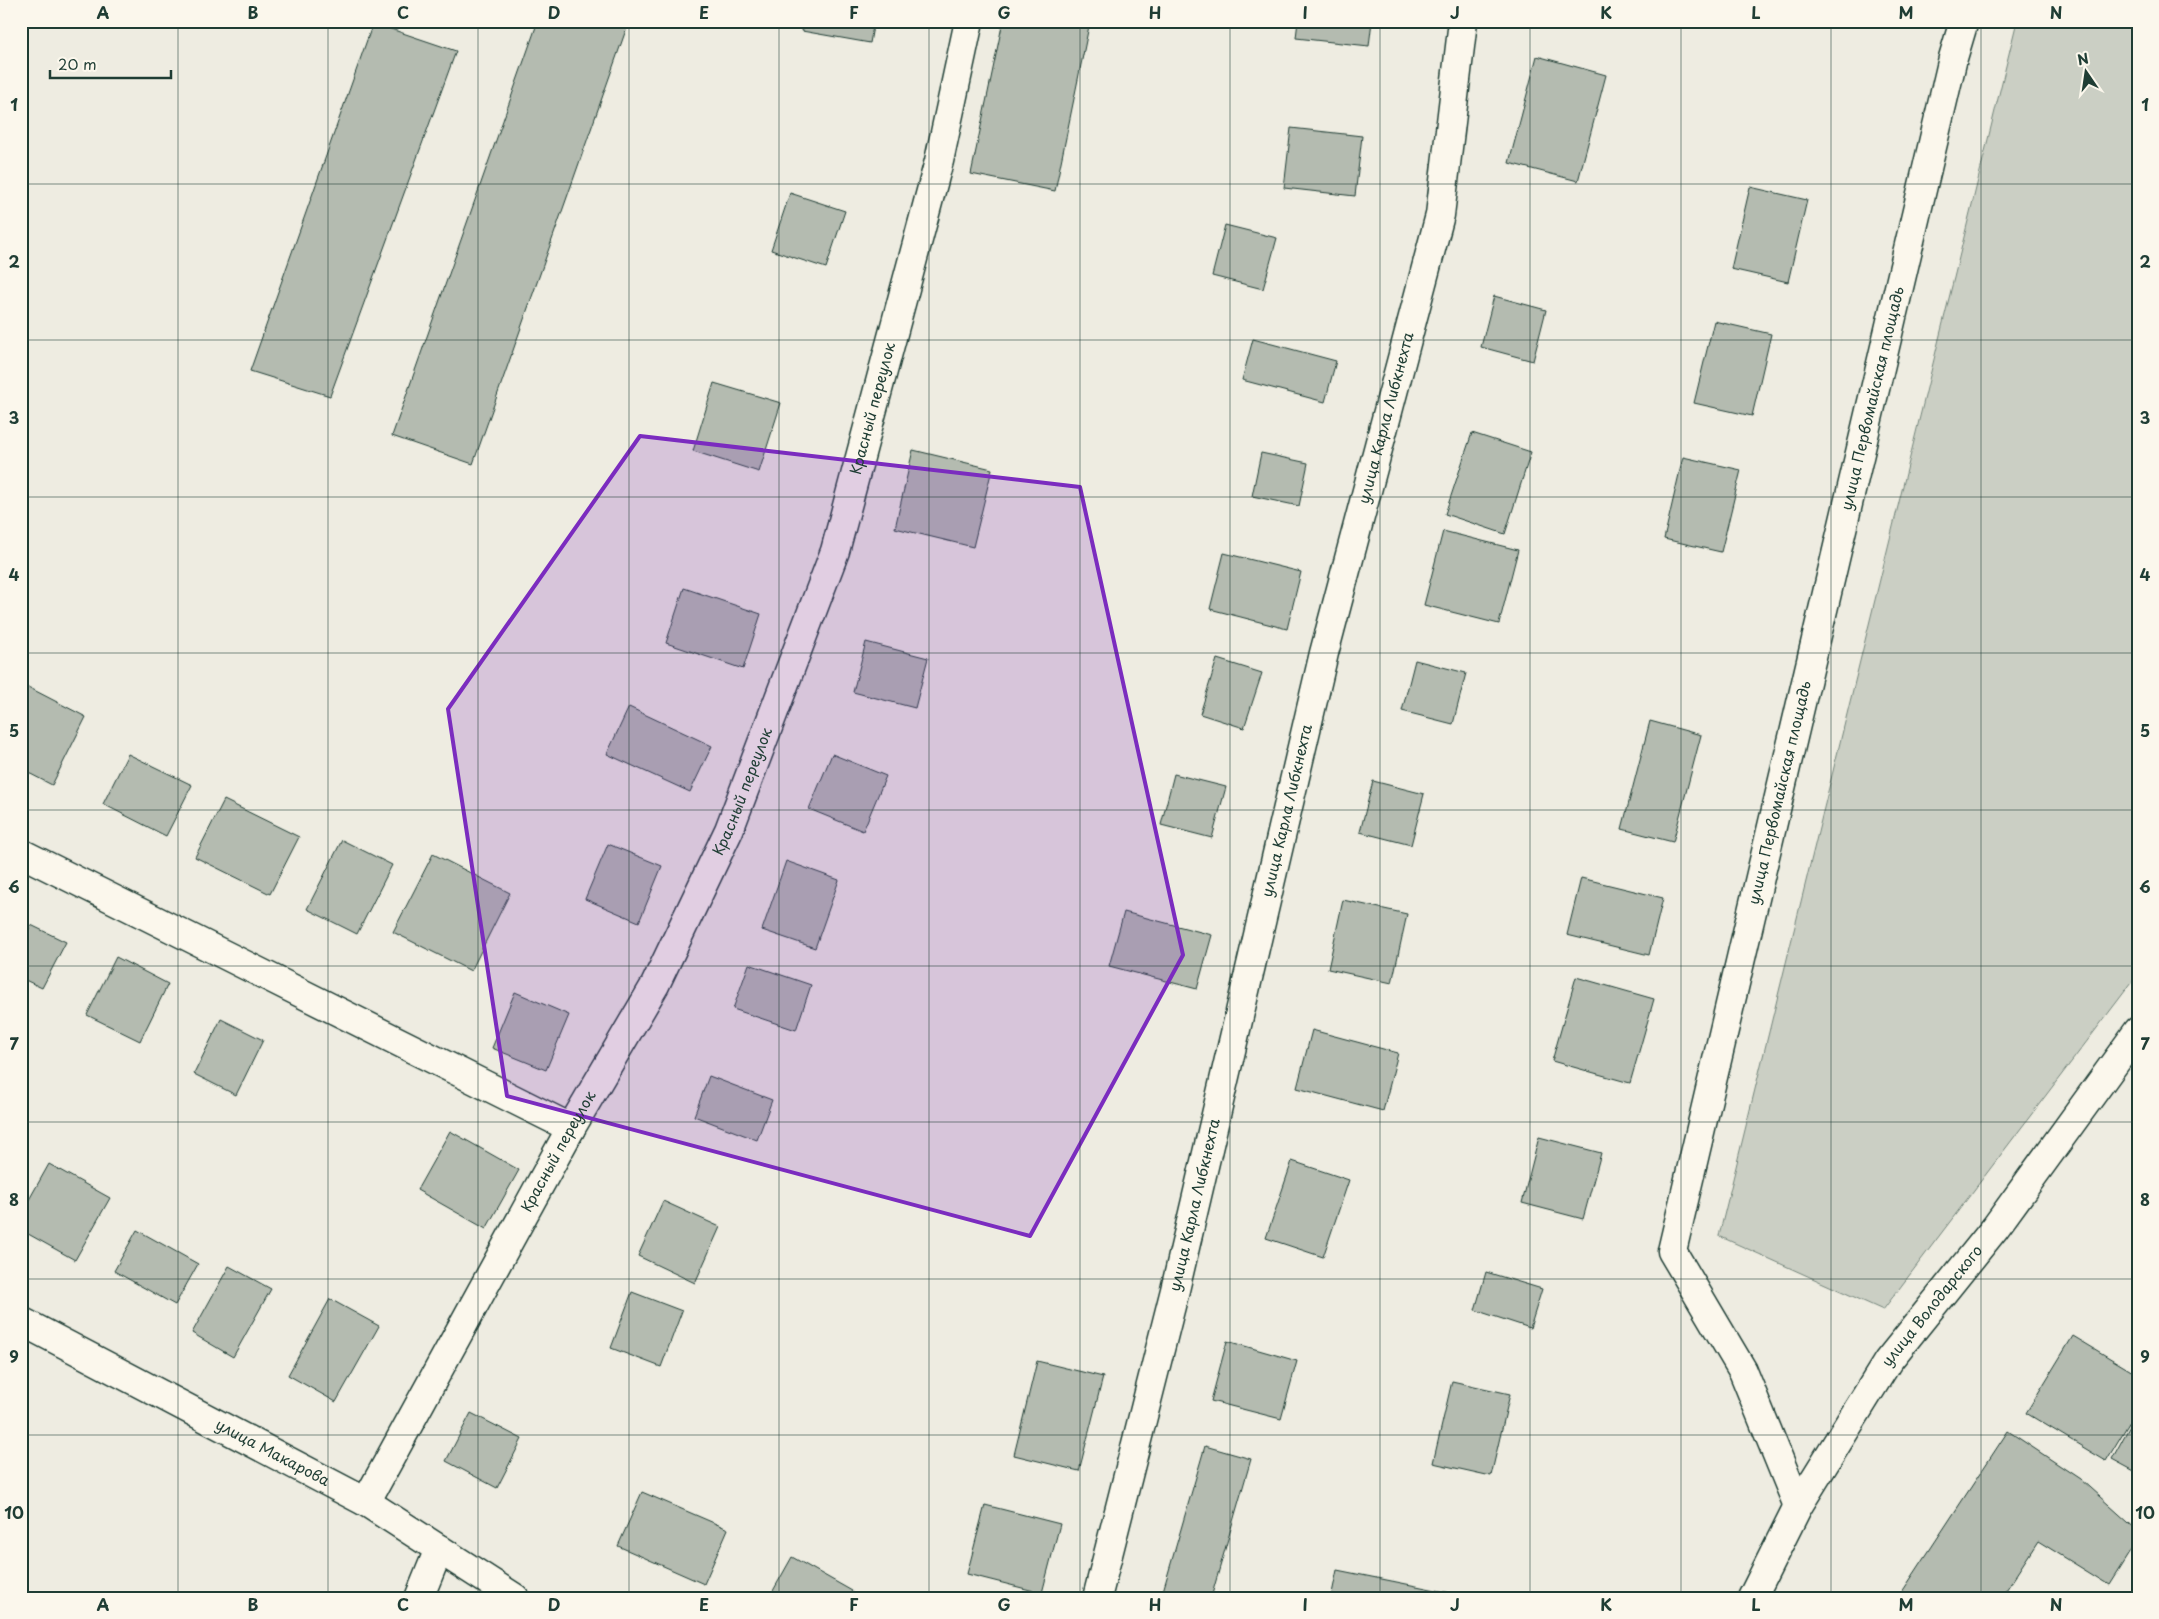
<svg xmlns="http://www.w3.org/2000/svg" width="2159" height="1619" font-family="'Playpen Sans',sans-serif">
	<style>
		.green { fill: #cbcfc4; stroke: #75867c }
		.building { fill: #b4bbb0; stroke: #1f3d34 }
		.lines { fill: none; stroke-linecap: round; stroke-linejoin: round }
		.minor-casing { stroke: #1f3d34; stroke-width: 31 }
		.minor { stroke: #fbf7ec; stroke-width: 28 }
		.marked { fill: #7b2cbf; fill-opacity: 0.2; stroke: #7b2cbf; stroke-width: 4; stroke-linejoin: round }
		.grid { fill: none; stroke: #1f3d34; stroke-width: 1; stroke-opacity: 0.55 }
		.labels { text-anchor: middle; stroke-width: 4; stroke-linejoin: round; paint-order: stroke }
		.street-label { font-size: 15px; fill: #1f3d34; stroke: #fbf7ec }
		.neatline { fill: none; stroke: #1f3d34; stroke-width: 2 }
		.grid-label { font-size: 16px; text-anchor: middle; font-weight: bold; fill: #1f3d34 }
	</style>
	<rect width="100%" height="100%" fill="#eeece1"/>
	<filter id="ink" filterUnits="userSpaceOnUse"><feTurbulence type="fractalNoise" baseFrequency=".02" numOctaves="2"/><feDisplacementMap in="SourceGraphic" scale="10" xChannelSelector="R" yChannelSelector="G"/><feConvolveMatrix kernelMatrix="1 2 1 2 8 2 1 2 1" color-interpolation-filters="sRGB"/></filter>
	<g filter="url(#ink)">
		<path class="green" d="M 2017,21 L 2138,21 L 2138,974 L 1883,1310 L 1719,1236 Z"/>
		<g class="building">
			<path d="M 538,21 L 612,21 L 627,27 L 473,464 L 392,436 Z"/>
			<path d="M 804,21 L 874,21 L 870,43 L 802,31 Z"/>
			<path d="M 1003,21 L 1090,21 L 1055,191 L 971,174 Z"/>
			<path d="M 1298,21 L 1372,21 L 1369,46 L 1296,38 Z"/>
			<path d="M 373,23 L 456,51 L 330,396 L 250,371 Z"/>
			<path d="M 1537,56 L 1606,75 L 1578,181 L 1509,163 Z"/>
			<path d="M 1291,128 L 1362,136 L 1355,196 L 1284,188 Z"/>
			<path d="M 1750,187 L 1807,200 L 1788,282 L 1731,269 Z"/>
			<path d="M 790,193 L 845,211 L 826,268 L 771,250 Z"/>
			<path d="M 1225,225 L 1277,238 L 1263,289 L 1212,276 Z"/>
			<path d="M 1494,296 L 1546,310 L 1533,361 L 1481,347 Z"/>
			<path d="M 1714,321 L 1771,334 L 1752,416 L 1694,403 Z"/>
			<path d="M 1253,339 L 1336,361 L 1325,402 L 1242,380 Z"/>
			<path d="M 714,383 L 781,403 L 759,472 L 693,451 Z"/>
			<path d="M 1472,433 L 1531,452 L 1505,534 L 1445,514 Z"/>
			<path d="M 913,450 L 992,469 L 973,547 L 895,528 Z"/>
			<path d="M 1261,453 L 1308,463 L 1299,506 L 1252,496 Z"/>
			<path d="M 1683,457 L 1741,470 L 1721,552 L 1664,539 Z"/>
			<path d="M 1443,531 L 1518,550 L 1499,624 L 1424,605 Z"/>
			<path d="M 1224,553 L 1301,572 L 1287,629 L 1210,609 Z"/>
			<path d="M 684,588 L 761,614 L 743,669 L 666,643 Z"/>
			<path d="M 866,642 L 928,658 L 915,708 L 853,692 Z"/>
			<path d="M 1217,659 L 1262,673 L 1244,728 L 1200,714 Z"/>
			<path d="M 1415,660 L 1466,673 L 1453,724 L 1402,711 Z"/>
			<path d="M 28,687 L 86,717 L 52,785 L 21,769 L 21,700 Z"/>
			<path d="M 629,707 L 712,746 L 690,792 L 607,754 Z"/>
			<path d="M 1650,721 L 1701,735 L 1673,842 L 1622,829 Z"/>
			<path d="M 128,754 L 192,785 L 166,836 L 103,804 Z"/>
			<path d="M 832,754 L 886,776 L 863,831 L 809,809 Z"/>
			<path d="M 1174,774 L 1226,787 L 1212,838 L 1161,825 Z"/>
			<path d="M 1373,781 L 1424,794 L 1411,845 L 1360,832 Z"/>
			<path d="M 224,800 L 299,837 L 270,894 L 195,857 Z"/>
			<path d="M 342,840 L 392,865 L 357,934 L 307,909 Z"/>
			<path d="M 608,844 L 662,866 L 639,922 L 585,899 Z"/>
			<path d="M 433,854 L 510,893 L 471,971 L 393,932 Z"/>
			<path d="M 786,861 L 839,880 L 815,948 L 762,930 Z"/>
			<path d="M 1581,878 L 1663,898 L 1649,955 L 1567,935 Z"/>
			<path d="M 1343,900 L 1407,914 L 1392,983 L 1328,969 Z"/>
			<path d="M 1124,912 L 1212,935 L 1197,989 L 1109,966 Z"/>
			<path d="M 31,925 L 66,942 L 42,988 L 21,978 L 21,945 Z"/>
			<path d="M 116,957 L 168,984 L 140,1041 L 87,1015 Z"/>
			<path d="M 749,964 L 811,985 L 796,1030 L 733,1009 Z"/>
			<path d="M 1576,977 L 1654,999 L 1630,1083 L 1552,1061 Z"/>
			<path d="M 515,992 L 569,1015 L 546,1070 L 492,1048 Z"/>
			<path d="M 221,1019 L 263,1040 L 236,1095 L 194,1074 Z"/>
			<path d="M 1312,1030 L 1398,1053 L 1383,1111 L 1297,1088 Z"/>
			<path d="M 709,1076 L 772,1100 L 757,1140 L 694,1116 Z"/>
			<path d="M 450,1131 L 519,1170 L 486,1229 L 417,1190 Z"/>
			<path d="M 1539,1137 L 1601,1153 L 1583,1219 L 1522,1203 Z"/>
			<path d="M 1292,1161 L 1349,1180 L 1323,1257 L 1266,1238 Z"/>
			<path d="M 49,1164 L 110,1198 L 75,1260 L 21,1230 L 21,1214 Z"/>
			<path d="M 663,1201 L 720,1227 L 695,1283 L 638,1256 Z"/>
			<path d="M 137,1230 L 198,1264 L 175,1305 L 114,1271 Z"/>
			<path d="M 229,1266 L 271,1289 L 233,1357 L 192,1333 Z"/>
			<path d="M 1486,1272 L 1542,1289 L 1530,1328 L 1475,1310 Z"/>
			<path d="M 632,1292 L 682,1311 L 661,1367 L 611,1348 Z"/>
			<path d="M 330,1299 L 379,1326 L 336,1402 L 288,1375 Z"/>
			<path d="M 2073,1336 L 2138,1375 L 2138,1408 L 2106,1461 L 2026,1413 Z"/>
			<path d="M 1227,1341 L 1297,1361 L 1281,1419 L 1211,1401 Z"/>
			<path d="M 1037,1361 L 1103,1377 L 1079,1471 L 1014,1455 Z"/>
			<path d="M 1452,1381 L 1510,1394 L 1491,1476 L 1433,1463 Z"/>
			<path d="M 2138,1411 L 2138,1473 L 2112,1459 Z"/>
			<path d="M 471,1413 L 522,1439 L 497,1488 L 446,1461 Z"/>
			<path d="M 2008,1431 L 2080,1479 L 2138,1531 L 2138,1539 L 2109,1585 L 2038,1541 L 2001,1598 L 1898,1598 Z"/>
			<path d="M 1205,1446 L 1251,1459 L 1211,1598 L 1161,1598 Z"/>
			<path d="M 642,1492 L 728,1529 L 704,1584 L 618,1546 Z"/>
			<path d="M 985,1505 L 1060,1524 L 1042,1593 L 967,1574 Z"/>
			<path d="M 792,1557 L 852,1591 L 848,1598 L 769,1598 Z"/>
			<path d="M 1337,1570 L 1461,1595 L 1460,1598 L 1331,1598 Z"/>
			<path d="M 2138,1581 L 2138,1598 L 2129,1598 Z"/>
		</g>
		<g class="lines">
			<g class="minor-casing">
				<g id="minor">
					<path d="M 21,853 L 571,1128"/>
					<path id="s1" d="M 21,1321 L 366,1502 L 515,1598"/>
					<path id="s2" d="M 366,1502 L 571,1128 L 655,985 L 729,830 L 835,551 L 939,161 L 969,21"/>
					<path id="s3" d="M 1798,1506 L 1743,1371 L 1672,1251 L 1953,58 L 1964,21"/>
					<path d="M 419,1598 L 439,1549"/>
					<path id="s4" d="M 1097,1598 L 1175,1290 L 1324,653 L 1440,215 L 1463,21"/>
					<path id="s5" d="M 1752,1598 L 1798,1506 L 1888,1361 L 1995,1228 L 2138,1031"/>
				</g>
			</g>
			<use href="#minor" class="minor"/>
		</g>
	</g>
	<path class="marked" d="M 640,436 L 1080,487 L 1183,955 L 1030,1236 L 507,1096 L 448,709 Z"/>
	<path class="grid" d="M 178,21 L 178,1598M 328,21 L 328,1598M 478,21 L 478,1598M 629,21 L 629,1598M 779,21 L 779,1598M 929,21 L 929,1598M 1080,21 L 1080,1598M 1230,21 L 1230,1598M 1380,21 L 1380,1598M 1530,21 L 1530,1598M 1681,21 L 1681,1598M 1831,21 L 1831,1598M 1981,21 L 1981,1598M 21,184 L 2138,184M 21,340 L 2138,340M 21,497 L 2138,497M 21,653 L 2138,653M 21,810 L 2138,810M 21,966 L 2138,966M 21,1122 L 2138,1122M 21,1279 L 2138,1279M 21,1435 L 2138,1435"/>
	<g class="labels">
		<g class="street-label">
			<text dy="5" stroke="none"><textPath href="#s3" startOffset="1161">улица Первомайская площадь</textPath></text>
			<text dy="5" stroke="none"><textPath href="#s2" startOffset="1210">Красный переулок</textPath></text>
			<text dy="5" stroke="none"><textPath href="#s4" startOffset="1215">улица Карла Либкнехта</textPath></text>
			<text dy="5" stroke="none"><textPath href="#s2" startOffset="805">Красный переулок</textPath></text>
			<text dy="5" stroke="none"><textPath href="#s3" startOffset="756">улица Первомайская площадь</textPath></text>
			<text dy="5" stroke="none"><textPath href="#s4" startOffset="810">улица Карла Либкнехта</textPath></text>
			<text dy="5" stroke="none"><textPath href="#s2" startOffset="400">Красный переулок</textPath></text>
			<text dy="5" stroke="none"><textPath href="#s4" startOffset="405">улица Карла Либкнехта</textPath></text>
			<text dy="5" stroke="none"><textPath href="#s5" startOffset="344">улица Володарского</textPath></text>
			<text dy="5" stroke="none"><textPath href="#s1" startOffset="284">улица Макарова</textPath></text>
		</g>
	</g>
	<rect width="2159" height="1619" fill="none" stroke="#fbf7ec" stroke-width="55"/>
	<g transform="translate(2086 72) rotate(347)" stroke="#fbf7ec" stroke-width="4" paint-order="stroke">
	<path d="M0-4L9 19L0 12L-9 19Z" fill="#1f3d34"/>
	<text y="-8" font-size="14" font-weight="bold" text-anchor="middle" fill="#1f3d34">N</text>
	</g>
	<path d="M50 70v8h121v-8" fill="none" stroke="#1f3d34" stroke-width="2.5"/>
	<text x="58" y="70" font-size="15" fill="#1f3d34" stroke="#fbf7ec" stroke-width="4" paint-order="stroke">20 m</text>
	<rect x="28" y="28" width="2104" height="1564" class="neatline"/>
	<g class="grid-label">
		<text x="103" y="19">A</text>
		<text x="253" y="19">B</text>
		<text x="403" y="19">C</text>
		<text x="554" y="19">D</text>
		<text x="704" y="19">E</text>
		<text x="854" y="19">F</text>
		<text x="1004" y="19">G</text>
		<text x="1155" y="19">H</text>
		<text x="1305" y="19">I</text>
		<text x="1455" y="19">J</text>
		<text x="1606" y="19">K</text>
		<text x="1756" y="19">L</text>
		<text x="1906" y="19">M</text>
		<text x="2056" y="19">N</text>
		<text x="14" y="111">1</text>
		<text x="2145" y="111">1</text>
		<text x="14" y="268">2</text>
		<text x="2145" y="268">2</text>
		<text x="14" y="424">3</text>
		<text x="2145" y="424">3</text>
		<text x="14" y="581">4</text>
		<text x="2145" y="581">4</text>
		<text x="14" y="737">5</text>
		<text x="2145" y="737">5</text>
		<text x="14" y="893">6</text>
		<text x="2145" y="893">6</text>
		<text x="14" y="1050">7</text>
		<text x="2145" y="1050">7</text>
		<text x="14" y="1206">8</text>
		<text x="2145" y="1206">8</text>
		<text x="14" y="1363">9</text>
		<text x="2145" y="1363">9</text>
		<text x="14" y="1519">10</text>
		<text x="2145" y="1519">10</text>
		<text x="103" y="1611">A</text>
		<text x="253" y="1611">B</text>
		<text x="403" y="1611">C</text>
		<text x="554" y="1611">D</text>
		<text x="704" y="1611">E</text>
		<text x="854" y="1611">F</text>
		<text x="1004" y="1611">G</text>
		<text x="1155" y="1611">H</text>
		<text x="1305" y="1611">I</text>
		<text x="1455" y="1611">J</text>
		<text x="1606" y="1611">K</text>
		<text x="1756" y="1611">L</text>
		<text x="1906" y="1611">M</text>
		<text x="2056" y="1611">N</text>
	</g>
</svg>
